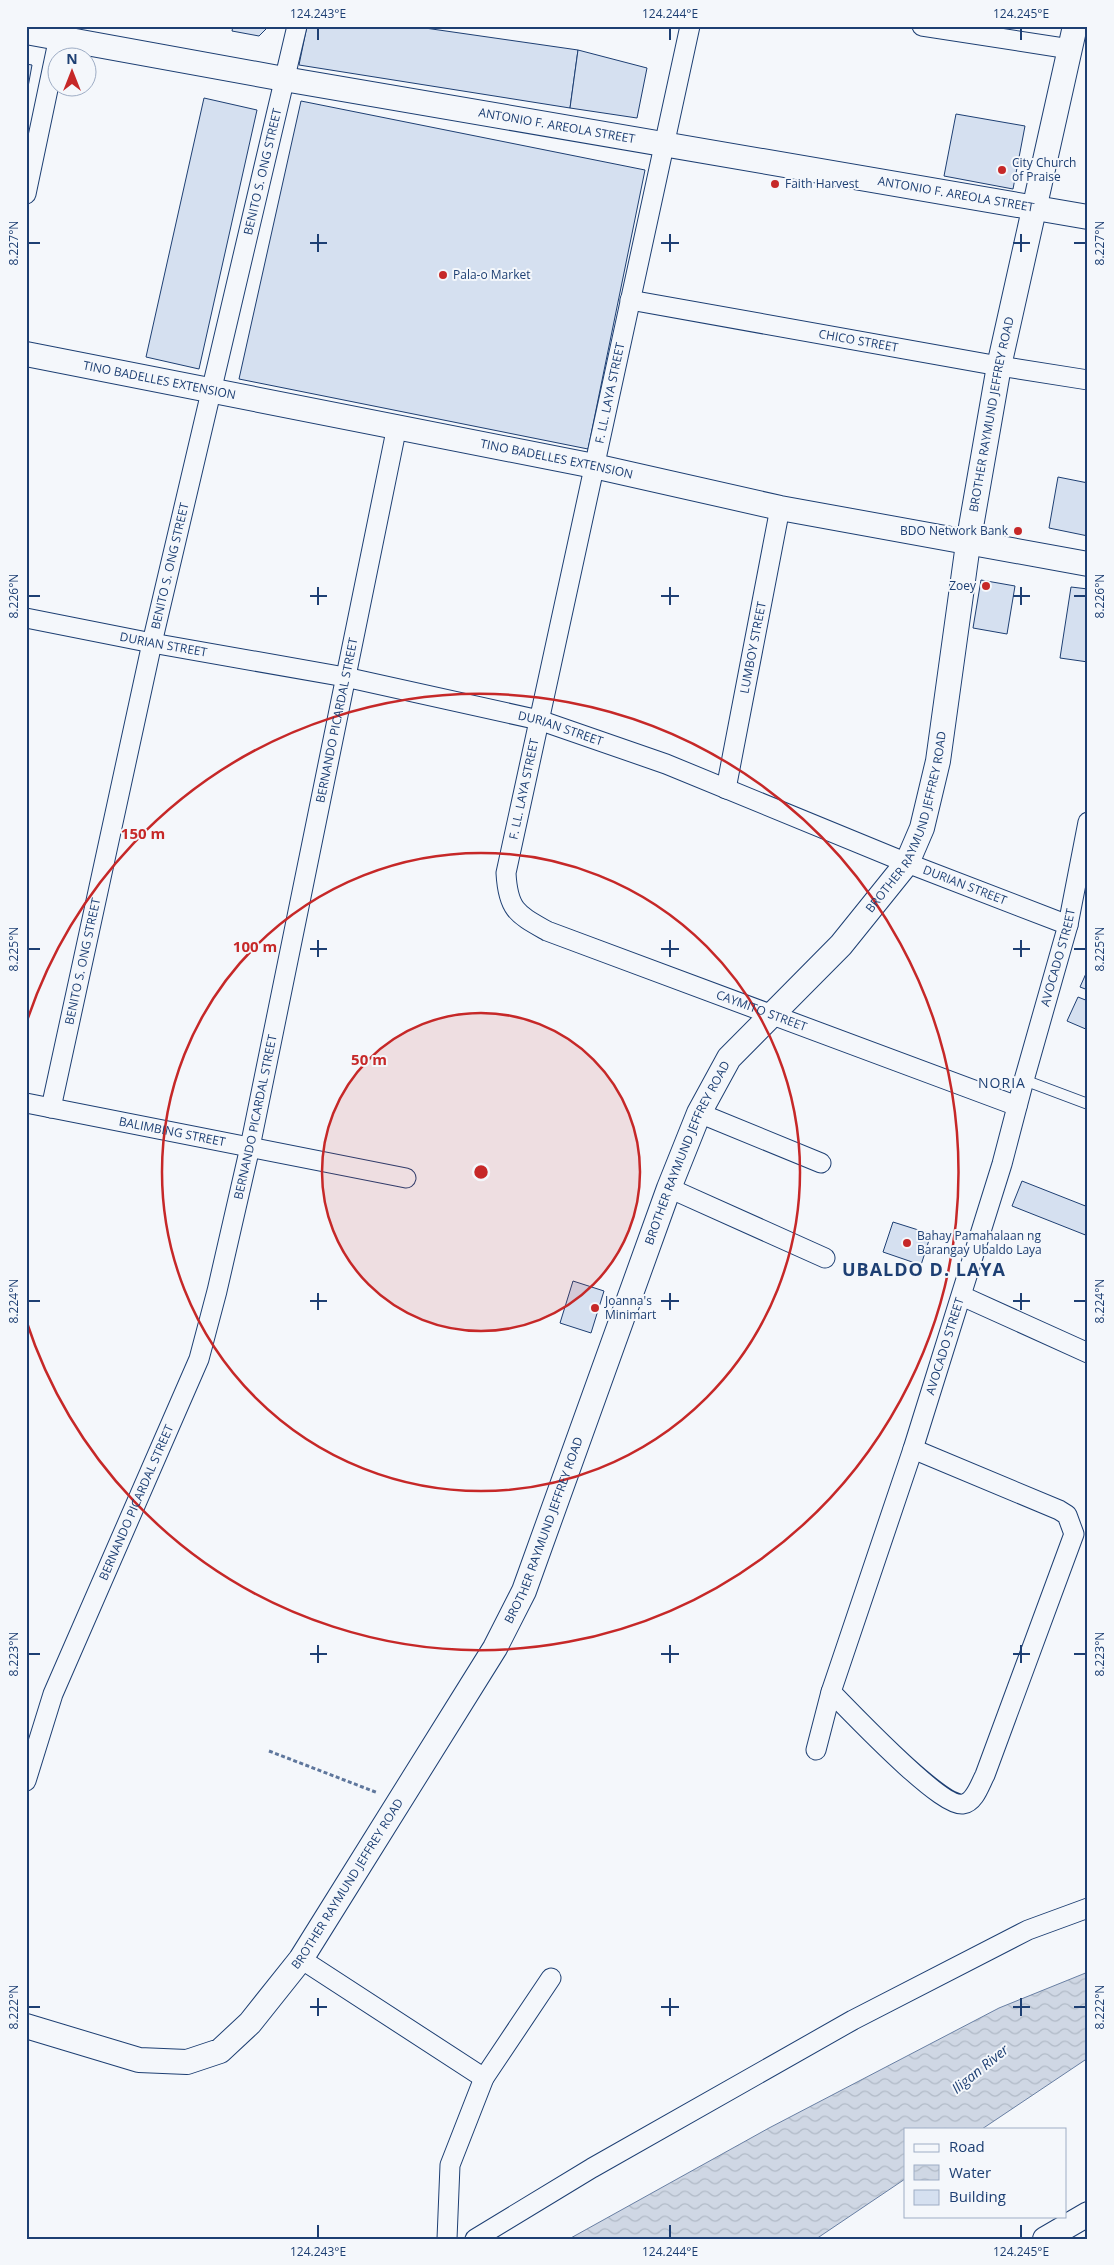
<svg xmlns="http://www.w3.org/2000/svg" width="1114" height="2265" font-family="'Open Sans',sans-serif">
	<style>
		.water { fill: url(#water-waves); stroke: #687fa3 }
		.building { fill: #d5e0f0; stroke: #1d3f73 }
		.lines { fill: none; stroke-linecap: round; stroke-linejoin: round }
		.service-casing { stroke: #1d3f73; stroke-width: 12 }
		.minor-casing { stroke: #1d3f73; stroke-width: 21 }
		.tertiary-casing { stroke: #1d3f73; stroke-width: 26 }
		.path { stroke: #5e769c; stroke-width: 3; stroke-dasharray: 4 2.5; stroke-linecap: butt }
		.service { stroke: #f4f7fb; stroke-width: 10 }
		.minor { stroke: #f4f7fb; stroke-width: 19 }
		.tertiary { stroke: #f4f7fb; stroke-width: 24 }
		.ticks { fill: none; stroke: #1d3f73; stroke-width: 2 }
		.ring { fill: none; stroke: #c62828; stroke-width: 2.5 }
		.poi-dot { fill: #c62828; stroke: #f4f7fb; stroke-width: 2 }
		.labels { text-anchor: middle; stroke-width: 4; stroke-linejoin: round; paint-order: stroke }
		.street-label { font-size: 12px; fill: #1d3f73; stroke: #f4f7fb }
		.poi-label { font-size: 12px; fill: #1d3f73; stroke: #f4f7fb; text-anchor: start }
		.neighbourhood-label { font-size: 14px; letter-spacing: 1px; fill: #1d3f73; stroke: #f4f7fb }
		.water-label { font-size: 14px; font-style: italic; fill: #1d3f73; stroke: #f4f7fb }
		.district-label { font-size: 18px; font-weight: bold; letter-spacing: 1px; fill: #1d3f73; stroke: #f4f7fb }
		.centre { fill: #c62828; stroke: #f4f7fb; stroke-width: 2.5 }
		.ring-label { font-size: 15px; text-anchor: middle; font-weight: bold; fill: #c62828; stroke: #f4f7fb; stroke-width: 4; stroke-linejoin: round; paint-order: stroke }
		.neatline { fill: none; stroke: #1d3f73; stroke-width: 2 }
		.ticks-label { font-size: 12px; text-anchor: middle; fill: #1d3f73 }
	</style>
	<defs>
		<pattern id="water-waves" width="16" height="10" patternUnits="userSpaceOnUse" patternTransform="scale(1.25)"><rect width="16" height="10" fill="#cfd7e4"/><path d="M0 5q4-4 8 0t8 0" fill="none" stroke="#b1bac7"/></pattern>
	</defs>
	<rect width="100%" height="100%" fill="#f4f7fb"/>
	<path class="water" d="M 1088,1972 L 1088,2058 L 982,2129 L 905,2129 L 905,2179 L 816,2239 L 569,2239 L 769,2128 L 999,2008 Z"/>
	<g class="building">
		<path d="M 233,26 L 269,26 L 259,36 L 232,31 Z"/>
		<path d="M 307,26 L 411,26 L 578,50 L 570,108 L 299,65 Z"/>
		<path d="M 578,50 L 647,68 L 637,118 L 570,108 Z"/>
		<path d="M 26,64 L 32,65 L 26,98 Z"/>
		<path d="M 204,98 L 257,110 L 199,369 L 146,357 Z"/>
		<path d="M 301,101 L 645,170 L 588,449 L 239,379 Z"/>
		<path d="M 956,114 L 1025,126 L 1013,189 L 944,176 Z"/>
		<path d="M 1058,477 L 1088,483 L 1088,536 L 1049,528 Z"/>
		<path d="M 981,580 L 1015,586 L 1007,634 L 973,628 Z"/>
		<path d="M 1071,587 L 1088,589 L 1088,662 L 1060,658 Z"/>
		<path d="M 1088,969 L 1088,990 L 1080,987 Z"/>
		<path d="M 1078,997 L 1088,1001 L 1088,1030 L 1067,1021 Z"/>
		<path d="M 1022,1181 L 1088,1207 L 1088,1236 L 1012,1206 Z"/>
		<path d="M 893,1222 L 931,1234 L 921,1265 L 883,1252 Z"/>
		<path d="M 573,1281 L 604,1291 L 591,1333 L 560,1323 Z"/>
	</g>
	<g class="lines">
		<g class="service-casing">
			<path id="service" d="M 1024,1080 L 1088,1104"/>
		</g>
		<g class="minor-casing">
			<g id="minor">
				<path id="s1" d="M 690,26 L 506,873 C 508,910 517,914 547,931 L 1017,1106"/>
				<path d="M 922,26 L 1070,49"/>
				<path d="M 26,194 L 59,37"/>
				<path id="s2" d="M 630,300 L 999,366 L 1088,380"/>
				<path id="s3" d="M 26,618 L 152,643 L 345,677 L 539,720 L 666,764 L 907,863 L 1068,925"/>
				<path id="s4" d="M 726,789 L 780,508"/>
				<path id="s5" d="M 26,1103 L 406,1178"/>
				<path id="s6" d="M 51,1108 L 152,643 L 297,26"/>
				<path d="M 699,1113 L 821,1163"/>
				<path d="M 669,1188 L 825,1258"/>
				<path d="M 962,1296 L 1088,1353"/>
				<path d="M 831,1692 C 851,1712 941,1808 963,1804 C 975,1802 980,1784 985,1775 L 1074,1534 L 1067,1515 L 1059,1510 L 913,1449"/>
				<path id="s7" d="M 816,1750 L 831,1692 L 913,1449 L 1002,1164 L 1024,1080 L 1068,925 L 1088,822"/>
				<path id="s8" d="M 26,1781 L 53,1694 L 199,1359 L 217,1291 L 250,1147 L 397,426"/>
				<path d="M 301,1959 L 484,2078"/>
				<path d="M 447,2239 L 450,2165 L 484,2078 L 551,1978"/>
				<path d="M 475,2239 L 592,2168 L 853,2020 L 1028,1930 L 1088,1908"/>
			</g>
		</g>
		<g class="tertiary-casing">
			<g id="tertiary">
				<path id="s9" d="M 26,32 L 284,79 L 1088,217"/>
				<path id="s10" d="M 26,354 L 594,466 L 780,508 L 1088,564"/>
				<path id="s11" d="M 26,2026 L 139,2060 L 187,2062 L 220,2051 L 250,2023 L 301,1959 L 495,1648 L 524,1591 L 669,1188 L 699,1113 L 729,1058 L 841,945 L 907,863 L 922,828 L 938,761 L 968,544 L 999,366 L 1075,26"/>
				<path d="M 1045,2239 L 1088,2214"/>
			</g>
		</g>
		<path class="path" d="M 269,1751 L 378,1793"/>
		<use href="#service" class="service"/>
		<use href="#minor" class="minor"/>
		<use href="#tertiary" class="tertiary"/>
	</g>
	<path class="ticks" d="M 318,28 L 318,40M 670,28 L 670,40M 1021,28 L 1021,40M 318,234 L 318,252M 670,234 L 670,252M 1021,234 L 1021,252M 28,243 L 40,243M 310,243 L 327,243M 661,243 L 679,243M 1013,243 L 1030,243M 1074,243 L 1086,243M 318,587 L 318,605M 670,587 L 670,605M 1021,587 L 1021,605M 28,596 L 40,596M 310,596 L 327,596M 661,596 L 679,596M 1013,596 L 1030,596M 1074,596 L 1086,596M 318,940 L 318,957M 670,940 L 670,957M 1021,940 L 1021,957M 28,949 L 40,949M 310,949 L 327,949M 661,949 L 679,949M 1013,949 L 1030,949M 1074,949 L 1086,949M 318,1293 L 318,1310M 670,1293 L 670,1310M 1021,1293 L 1021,1310M 28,1301 L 40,1301M 310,1301 L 327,1301M 661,1301 L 679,1301M 1013,1301 L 1030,1301M 1074,1301 L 1086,1301M 318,1645 L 318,1663M 670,1645 L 670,1663M 1021,1645 L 1021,1663M 28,1654 L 40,1654M 310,1654 L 327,1654M 661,1654 L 679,1654M 1013,1654 L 1030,1654M 1074,1654 L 1086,1654M 318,1998 L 318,2016M 670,1998 L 670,2016M 1021,1998 L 1021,2016M 28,2007 L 40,2007M 310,2007 L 327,2007M 661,2007 L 679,2007M 1013,2007 L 1030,2007M 1074,2007 L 1086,2007M 318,2225 L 318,2238M 670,2225 L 670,2238M 1021,2225 L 1021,2238"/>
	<circle cx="481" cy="1172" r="159" fill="#c62828" fill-opacity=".12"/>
	<g class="ring">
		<circle cx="481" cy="1172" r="159"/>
		<circle cx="481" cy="1172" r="319"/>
		<path d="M26 1024A478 478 0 1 1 26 1320"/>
	</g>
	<g class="poi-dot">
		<circle cx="1002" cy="170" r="5"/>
		<circle cx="775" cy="184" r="5"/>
		<circle cx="443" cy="275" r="5"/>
		<circle cx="1018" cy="531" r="5"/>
		<circle cx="986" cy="586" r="5"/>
		<circle cx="907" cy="1243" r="5"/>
		<circle cx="595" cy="1308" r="5"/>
	</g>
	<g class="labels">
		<g class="street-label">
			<text dy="4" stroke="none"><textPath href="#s9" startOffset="539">ANTONIO F. AREOLA STREET</textPath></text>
			<text dy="4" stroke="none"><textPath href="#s6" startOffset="960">BENITO S. ONG STREET</textPath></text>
			<text dy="4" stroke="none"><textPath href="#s9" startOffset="944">ANTONIO F. AREOLA STREET</textPath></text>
			<text dy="4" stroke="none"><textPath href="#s2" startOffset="232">CHICO STREET</textPath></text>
			<text dy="4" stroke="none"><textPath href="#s10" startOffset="136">TINO BADELLES EXTENSION</textPath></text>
			<text transform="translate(610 393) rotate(-78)" y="4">F. LL. LAYA STREET</text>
			<text dy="4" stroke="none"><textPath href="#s11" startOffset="2048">BROTHER RAYMUND JEFFREY ROAD</textPath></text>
			<text dy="4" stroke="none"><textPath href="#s10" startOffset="541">TINO BADELLES EXTENSION</textPath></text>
			<text dy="4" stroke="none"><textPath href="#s6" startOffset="555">BENITO S. ONG STREET</textPath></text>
			<text dy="4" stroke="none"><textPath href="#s3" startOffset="140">DURIAN STREET</textPath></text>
			<text dy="4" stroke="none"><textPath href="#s4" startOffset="144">LUMBOY STREET</textPath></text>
			<text dy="4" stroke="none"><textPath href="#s8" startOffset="1110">BERNANDO PICARDAL STREET</textPath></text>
			<text dy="4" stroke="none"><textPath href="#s3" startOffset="546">DURIAN STREET</textPath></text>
			<text transform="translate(524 789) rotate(-78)" y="4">F. LL. LAYA STREET</text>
			<text dy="4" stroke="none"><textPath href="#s11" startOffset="1628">BROTHER RAYMUND JEFFREY ROAD</textPath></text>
			<text dy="4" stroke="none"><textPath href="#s3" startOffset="980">DURIAN STREET</textPath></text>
			<text dy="4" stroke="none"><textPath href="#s7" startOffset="829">AVOCADO STREET</textPath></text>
			<text dy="4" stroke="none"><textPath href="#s6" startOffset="150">BENITO S. ONG STREET</textPath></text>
			<text dy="4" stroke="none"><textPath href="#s1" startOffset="1172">CAYMITO STREET</textPath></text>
			<text dy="4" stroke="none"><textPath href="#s8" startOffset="705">BERNANDO PICARDAL STREET</textPath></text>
			<text dy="4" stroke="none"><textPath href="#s5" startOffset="149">BALIMBING STREET</textPath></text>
			<text dy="4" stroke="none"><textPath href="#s11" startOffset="1222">BROTHER RAYMUND JEFFREY ROAD</textPath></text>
			<text dy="4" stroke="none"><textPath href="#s7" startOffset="424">AVOCADO STREET</textPath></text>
			<text dy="4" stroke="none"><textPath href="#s8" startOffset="300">BERNANDO PICARDAL STREET</textPath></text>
			<text dy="4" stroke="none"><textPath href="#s11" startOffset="818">BROTHER RAYMUND JEFFREY ROAD</textPath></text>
			<text dy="4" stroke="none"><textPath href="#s11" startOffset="412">BROTHER RAYMUND JEFFREY ROAD</textPath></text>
		</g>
		<g class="poi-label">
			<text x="1012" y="167">City Church<tspan x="1012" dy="14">of Praise</tspan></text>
			<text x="785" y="188">Faith Harvest</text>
			<text x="453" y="279">Pala-o Market</text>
			<text x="1008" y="535" text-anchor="end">BDO Network Bank</text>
			<text x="976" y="590" text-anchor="end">Zoey</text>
			<text x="917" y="1240">Bahay Pamahalaan ng<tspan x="917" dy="14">Barangay Ubaldo Laya</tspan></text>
			<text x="605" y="1305">Joanna's<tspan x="605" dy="14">Minimart</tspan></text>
		</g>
		<g class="neighbourhood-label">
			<text x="1002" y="1088">NORIA</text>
		</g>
		<g class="water-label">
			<text transform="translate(980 2069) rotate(-39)" y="5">Iligan River</text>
		</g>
		<g class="district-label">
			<text x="924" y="1276">UBALDO D. LAYA</text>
		</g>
	</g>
	<circle cx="481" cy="1172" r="8" class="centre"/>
	<g class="ring-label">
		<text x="143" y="839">150 m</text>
		<text x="255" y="952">100 m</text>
		<text x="369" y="1065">50 m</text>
	</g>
	<rect width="1114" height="2265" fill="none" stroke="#f4f7fb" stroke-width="55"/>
	<rect x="904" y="2128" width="162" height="90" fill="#f4f7fb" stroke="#9eadc5"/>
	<rect x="914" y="2144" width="25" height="8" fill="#f4f7fb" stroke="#9eadc5"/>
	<text x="949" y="2152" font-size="15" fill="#1d3f73">Road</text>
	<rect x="914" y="2165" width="25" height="15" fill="url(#water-waves)" stroke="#9eadc5"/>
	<text x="949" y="2178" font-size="15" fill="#1d3f73">Water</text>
	<rect x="914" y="2190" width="25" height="15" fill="#d5e0f0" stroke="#9eadc5"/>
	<text x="949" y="2202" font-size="15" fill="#1d3f73">Building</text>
	<g transform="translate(72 72)"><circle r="24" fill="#f4f7fb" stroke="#9eadc5"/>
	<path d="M0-4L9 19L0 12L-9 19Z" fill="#c62828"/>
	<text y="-8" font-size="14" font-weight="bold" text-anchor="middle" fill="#1d3f73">N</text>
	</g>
	<rect x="28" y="28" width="1058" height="2210" class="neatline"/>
	<g class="ticks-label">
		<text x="318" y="18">124.243°E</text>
		<text x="670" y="18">124.244°E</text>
		<text x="1021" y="18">124.245°E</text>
		<text transform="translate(14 243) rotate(-90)" y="4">8.227°N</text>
		<text transform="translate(1100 243) rotate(-90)" y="4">8.227°N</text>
		<text transform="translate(14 596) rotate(-90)" y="4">8.226°N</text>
		<text transform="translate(1100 596) rotate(-90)" y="4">8.226°N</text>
		<text transform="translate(14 949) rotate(-90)" y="4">8.225°N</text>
		<text transform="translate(1100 949) rotate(-90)" y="4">8.225°N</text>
		<text transform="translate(14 1301) rotate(-90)" y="4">8.224°N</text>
		<text transform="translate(1100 1301) rotate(-90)" y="4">8.224°N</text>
		<text transform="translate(14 1654) rotate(-90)" y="4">8.223°N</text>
		<text transform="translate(1100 1654) rotate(-90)" y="4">8.223°N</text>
		<text transform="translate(14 2007) rotate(-90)" y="4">8.222°N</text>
		<text transform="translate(1100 2007) rotate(-90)" y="4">8.222°N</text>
		<text x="318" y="2256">124.243°E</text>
		<text x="670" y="2256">124.244°E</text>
		<text x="1021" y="2256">124.245°E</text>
	</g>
</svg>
